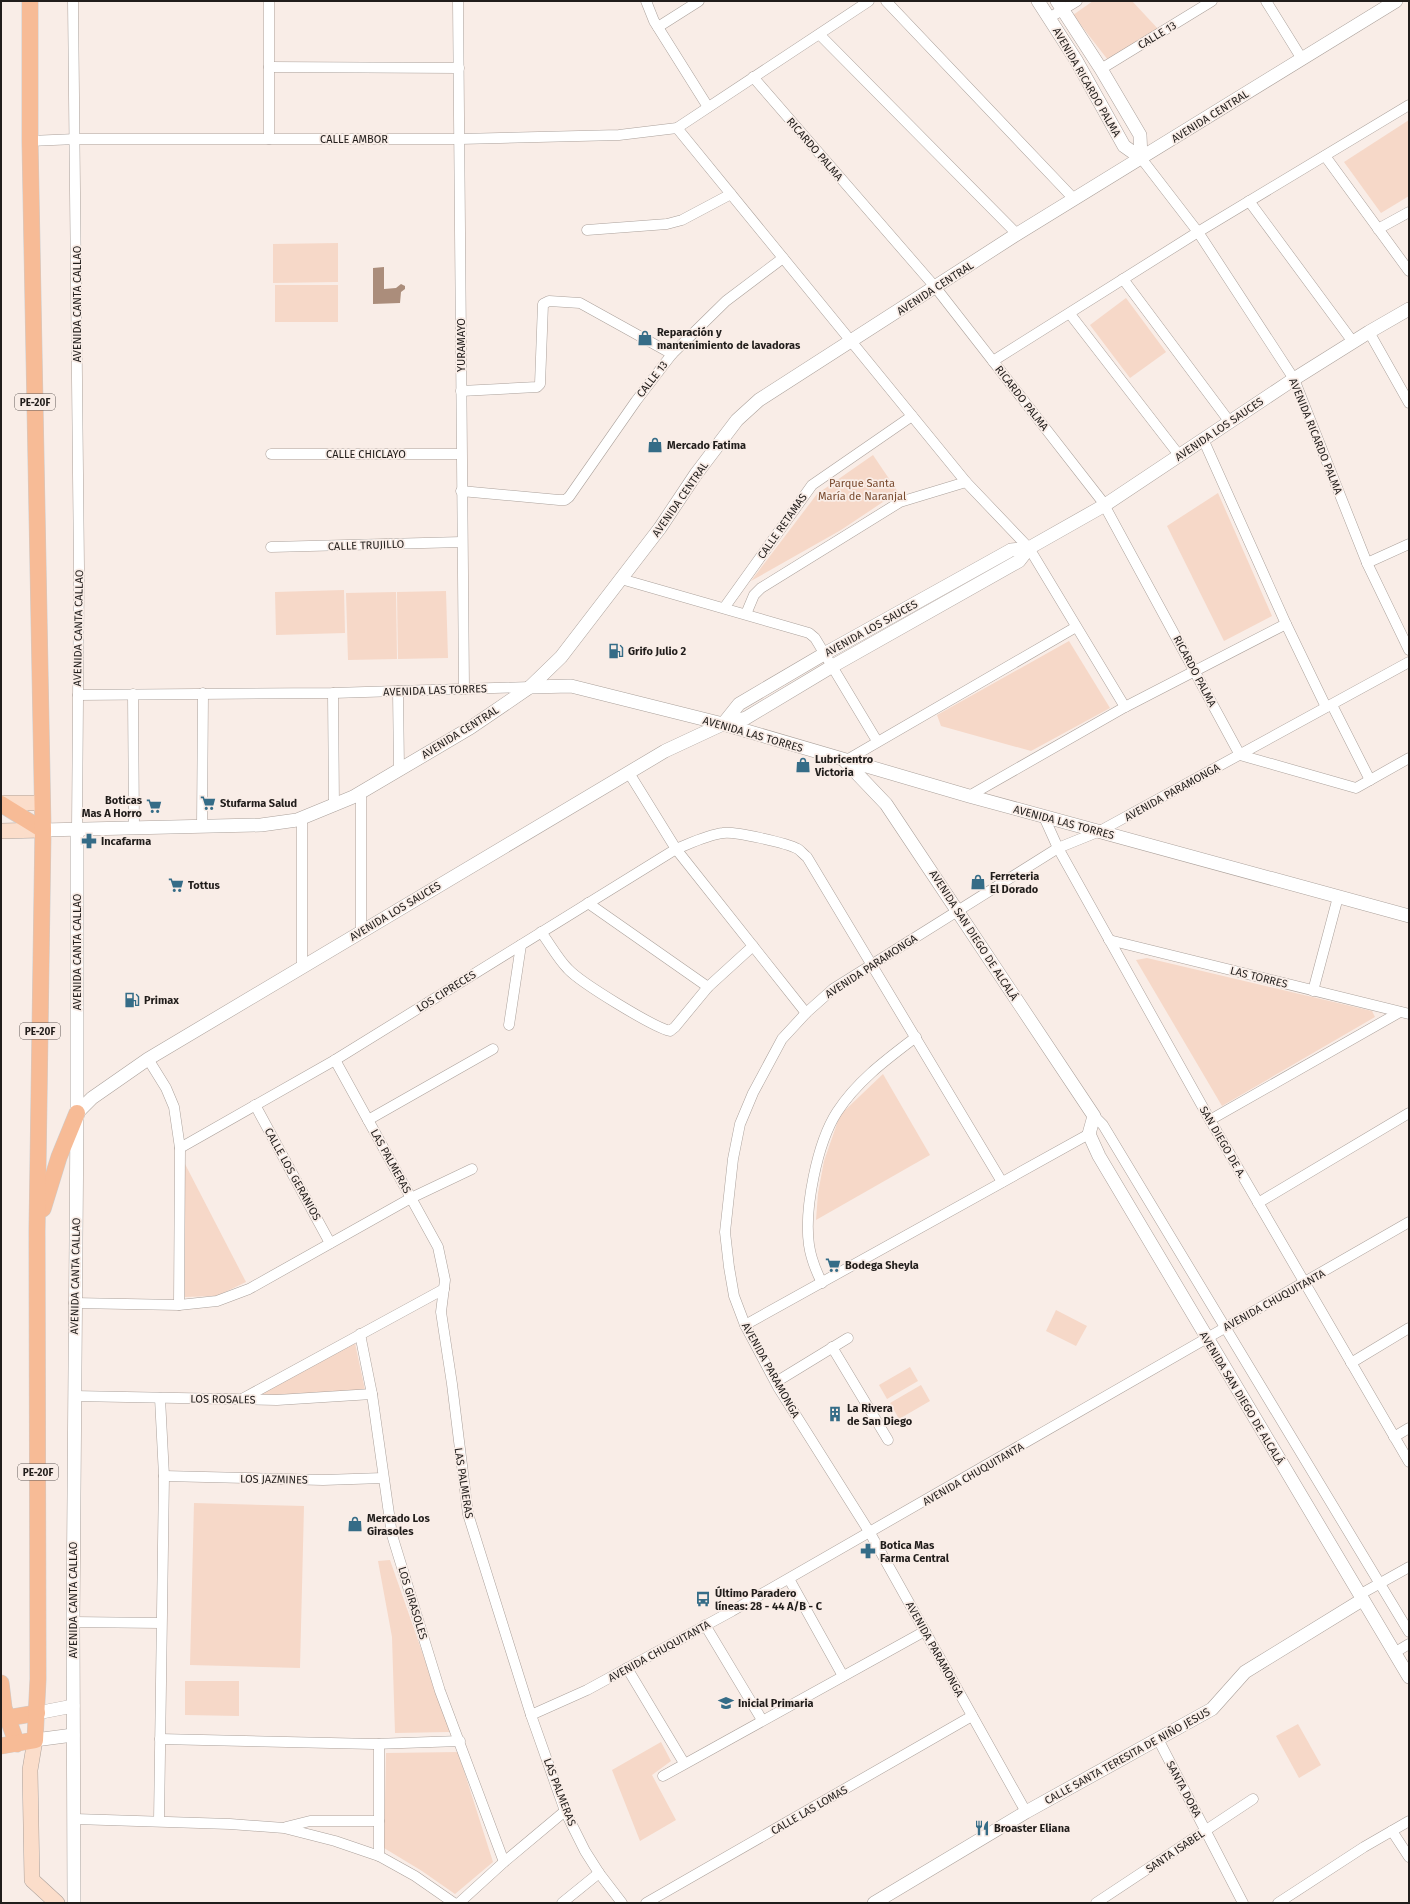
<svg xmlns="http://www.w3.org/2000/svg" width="1410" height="1904" font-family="'Fira Sans',sans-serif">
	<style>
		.green { fill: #f6d8c8 }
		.water { fill: #ab8d7b }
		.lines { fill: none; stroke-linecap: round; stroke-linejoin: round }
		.minor-casing { stroke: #aba19b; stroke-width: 11 }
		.tertiary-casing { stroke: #aba19b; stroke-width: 14 }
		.secondary-casing { stroke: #aba19b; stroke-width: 16 }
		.primary-casing { stroke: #cecdcd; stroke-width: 17 }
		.minor { stroke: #fff; stroke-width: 10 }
		.tertiary { stroke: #fff; stroke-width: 13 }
		.secondary { stroke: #fbddca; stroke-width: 15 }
		.primary { stroke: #f7bb96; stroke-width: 16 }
		.labels { text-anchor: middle; stroke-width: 3.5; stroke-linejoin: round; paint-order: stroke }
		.shield { fill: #f9ede7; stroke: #625b58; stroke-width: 1 }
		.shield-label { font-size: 10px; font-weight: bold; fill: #211d1b }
		.street-label { font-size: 11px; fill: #211d1b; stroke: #f9ede7 }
		.poi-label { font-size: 11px; font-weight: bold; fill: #211d1b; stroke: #f9ede7; text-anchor: start }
		.park-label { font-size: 11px; fill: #784a2e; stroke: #f9ede7 }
	</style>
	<rect width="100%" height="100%" fill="#f9ede7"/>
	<g class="green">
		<path d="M 1093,1 L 1132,1 L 1159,30 L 1108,60 L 1073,15 Z"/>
		<path d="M 1409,120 L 1409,196 L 1381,213 L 1344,162 Z"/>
		<path d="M 338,243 L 338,282 L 273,283 L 273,244 Z"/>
		<rect x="275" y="285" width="63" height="37"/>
		<path d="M 1126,298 L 1166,352 L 1130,378 L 1090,325 Z"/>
		<path d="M 873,455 L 898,492 L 841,530 L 751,581 L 817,494 Z"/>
		<path d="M 1218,493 L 1272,616 L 1224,641 L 1167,526 Z"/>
		<path d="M 344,590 L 345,633 L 276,635 L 275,592 Z"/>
		<path d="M 446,591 L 448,658 L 398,659 L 397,592 Z"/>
		<path d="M 396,592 L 397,659 L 348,660 L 346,593 Z"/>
		<path d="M 1069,641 L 1110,708 L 1031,751 L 941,726 L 937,715 Z"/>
		<path d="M 1147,958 L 1372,1011 L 1375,1017 L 1222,1106 L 1136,960 Z"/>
		<path d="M 883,1074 L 930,1155 L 816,1220 L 818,1193 L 824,1161 L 840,1115 Z"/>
		<path d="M 185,1164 L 246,1282 L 217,1296 L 185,1297 Z"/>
		<path d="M 1056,1310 L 1087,1326 L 1076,1346 L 1046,1331 Z"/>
		<path d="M 355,1343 L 365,1390 L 256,1396 Z"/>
		<path d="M 910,1367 L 918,1381 L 887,1399 L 879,1385 Z"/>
		<path d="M 921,1385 L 930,1401 L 899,1419 L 890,1403 Z"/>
		<path d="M 194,1503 L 304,1506 L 300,1668 L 190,1665 Z"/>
		<path d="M 390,1560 L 450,1732 L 395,1733 L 392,1637 L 378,1561 Z"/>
		<path d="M 185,1681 L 239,1681 L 239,1716 L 185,1715 Z"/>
		<path d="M 1298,1724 L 1321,1765 L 1299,1778 L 1276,1736 Z"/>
		<path d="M 661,1742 L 671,1761 L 652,1775 L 676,1820 L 640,1841 L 612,1770 Z"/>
		<path d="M 458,1752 L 493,1862 L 455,1894 L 422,1871 L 384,1848 L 386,1753 Z"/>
	</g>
	<path class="water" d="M 384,267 L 384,289 L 396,288 L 401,284 L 405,286 L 405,289 L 401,292 L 400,303 L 373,304 L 373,268 Z"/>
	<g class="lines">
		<g class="minor-casing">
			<g id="minor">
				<path d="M 73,1 L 79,568 L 77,830"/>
				<path d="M 458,1 L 464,689"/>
				<path d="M 646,1 L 654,21 L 708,107"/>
				<path d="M 886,1 L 1074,199"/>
				<path d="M 1266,1 L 1302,59"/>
				<path d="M 1049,18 L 1077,1"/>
				<path d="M 658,27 L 699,1"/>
				<path d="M 820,35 L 1017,234"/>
				<path d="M 269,67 L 459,68"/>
				<path d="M 1101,69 L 1212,1"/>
				<path d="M 753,77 L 936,288 L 1102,501 L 1240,755 L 1356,788 L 1409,758"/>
				<path d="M 677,128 L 966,482 L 1029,548 L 1125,707"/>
				<path d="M 269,139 L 269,1"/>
				<path d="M 30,141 L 76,139 L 460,139 L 619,135 L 677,128 L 869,1"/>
				<path d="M 1325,156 L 1409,271"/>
				<path d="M 1141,158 L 1198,232 L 1294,379 L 1367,563 L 1409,650"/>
				<path d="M 1249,201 L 1353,342"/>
				<path d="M 1378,229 L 1409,212"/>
				<path d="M 587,230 L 667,224 L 682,220 L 731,194"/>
				<path d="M 1123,279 L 1229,421"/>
				<path d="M 1070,314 L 1179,455"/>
				<path d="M 1369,332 L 1409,403"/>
				<path d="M 993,361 L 1198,232 L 1409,105"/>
				<path d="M 461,391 L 537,387 L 540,384 L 543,304 L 549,301 L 580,303 L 672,354"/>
				<path d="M 1203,439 L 1286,624 L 1326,707"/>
				<path d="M 271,454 L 461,454"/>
				<path d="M 461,491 L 559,500 L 565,500 L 569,497 L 636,401 L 672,354 L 726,301 L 783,258"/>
				<path d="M 271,547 L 462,542"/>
				<path d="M 1367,563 L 1409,544"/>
				<path d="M 621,579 L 809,633 L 815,638 L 877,741"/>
				<path d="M 724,608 L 812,485 L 912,416"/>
				<path d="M 746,614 L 754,595 L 761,588 L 900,502 L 966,482"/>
				<path d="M 398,691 L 399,769"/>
				<path d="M 333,693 L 334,806"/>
				<path d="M 133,694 L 134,828"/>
				<path d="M 78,695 L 333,693 L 530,687"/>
				<path d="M 1332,705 L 1370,780"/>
				<path d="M 845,761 L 1076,627"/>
				<path d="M 629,773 L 676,849 L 806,1013"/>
				<path d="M 969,796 L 1125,707 L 1286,624"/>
				<path d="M 1044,817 L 1058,848 L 1210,1120 L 1409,1462"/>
				<path d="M 202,827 L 203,693"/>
				<path d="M 588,903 L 708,987"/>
				<path d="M 361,931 L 361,792"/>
				<path d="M 541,932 C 550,944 558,959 568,969 C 581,983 653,1027 670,1031 L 675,1027 L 708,987 L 753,946"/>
				<path d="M 1109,940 L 1409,1014"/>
				<path d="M 302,967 L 302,818"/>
				<path d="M 1313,991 L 1338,897"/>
				<path d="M 509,1025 L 521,945"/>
				<path d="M 148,1059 L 166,1088 L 174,1107 L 180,1148 L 179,1305"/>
				<path d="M 335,1060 L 438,1247 L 445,1280 L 441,1312 L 452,1384 L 468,1514 L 531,1715 L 565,1811 L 585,1851 L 599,1873 L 622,1903"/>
				<path d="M 255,1105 L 330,1243"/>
				<path d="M 1094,1116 L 1103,1125 L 1409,1632"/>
				<path d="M 368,1120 L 493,1049"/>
				<path d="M 1210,1120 L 1400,1012"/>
				<path d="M 180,1148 L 335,1060 L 676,849 C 691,843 707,835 723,833 C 734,831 787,843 798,849 C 801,851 804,855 807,857 L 1002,1182"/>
				<path d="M 1258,1203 L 1409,1113"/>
				<path d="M 822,1283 C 816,1271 811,1259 809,1245 C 804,1209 817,1143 837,1112 C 857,1081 887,1059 916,1037"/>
				<path d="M 74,1303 L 179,1305 L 217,1301 L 249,1289 L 411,1198 L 472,1169"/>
				<path d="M 745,1325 L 1089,1134"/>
				<path d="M 360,1334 L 372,1394 L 392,1535 L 440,1691 L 504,1862"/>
				<path d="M 832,1347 L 888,1440"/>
				<path d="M 1351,1363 L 1409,1328"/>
				<path d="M 776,1382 L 848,1338"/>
				<path d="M 74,1396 L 277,1400 L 372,1394"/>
				<path d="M 242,1399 L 444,1289"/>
				<path d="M 1394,1437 L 1409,1428"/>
				<path d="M 164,1476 L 323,1480 L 383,1478"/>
				<path d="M 789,1579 L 843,1676"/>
				<path d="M 1359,1595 L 1409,1567"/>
				<path d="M 73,1622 L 161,1623"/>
				<path d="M 705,1625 L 762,1720"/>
				<path d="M 1394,1653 L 1409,1644"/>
				<path d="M 627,1668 L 684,1763"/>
				<path d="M 531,1715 L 587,1690 L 732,1611 L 1409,1222"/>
				<path d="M 160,1739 L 374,1744 L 460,1741"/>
				<path d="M 1158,1739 L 1243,1903"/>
				<path d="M 663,1776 L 925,1631"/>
				<path d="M 1026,1812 L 870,1533 L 778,1387 L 745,1325 L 734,1296 L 729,1267 L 725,1232 L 733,1159 L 740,1124 L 753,1093 L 782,1039 L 806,1013 L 833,989 L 1058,848 L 1100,831 L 1409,662"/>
				<path d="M 75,1819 L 230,1824 L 284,1828 L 335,1841 L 379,1856 L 415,1876 L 454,1903"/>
				<path d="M 159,1821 L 164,1476 L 160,1398"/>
				<path d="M 286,1827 L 310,1821 L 379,1821"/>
				<path d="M 1392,1831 L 1409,1857"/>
				<path d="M 379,1856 L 379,1744"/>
				<path d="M 459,1903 L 504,1862 L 565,1811"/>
				<path d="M 562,1903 L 599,1873"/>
				<path d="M 646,1903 L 972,1716"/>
				<path d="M 1096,1903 L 1253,1799"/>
				<path d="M 1278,1903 L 1364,1847 L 1409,1821"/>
			</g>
		</g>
		<g class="tertiary-casing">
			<g id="tertiary">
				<path d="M 1038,1 L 1076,60 L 1124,146 L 1141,158"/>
				<path d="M 1057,1 L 1101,69 L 1140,135 L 1141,158"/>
				<path d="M 530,687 L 571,686 L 723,724 L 969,796 L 1409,916"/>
				<path d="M 723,724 L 739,704 L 824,654 L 1011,550 L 1029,548"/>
				<path d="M 845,761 L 886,804 L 1094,1116 L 1089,1134 L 1099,1156 L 1409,1677"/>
				<path d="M 43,830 L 261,825 L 297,820 L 353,797 L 470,728 L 530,687 L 561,657 L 660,528 L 696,474 L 737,420 L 759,400 L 1017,234 L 1396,1"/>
				<path d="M 77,1113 L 92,1098 L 148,1059 L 665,751 L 723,724 L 746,718 L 831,667 L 1019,561 L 1029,548 L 1105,505 L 1294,379 L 1369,332 L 1409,309"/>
				<path d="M 37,1713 L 73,1706"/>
				<path d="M 35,1740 L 73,1735"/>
				<path d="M 74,1903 L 73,1622 L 77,1113 L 77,830"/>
				<path d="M 874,1903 L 1026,1812 L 1212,1709 L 1245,1672 L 1362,1600"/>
			</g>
		</g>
		<g class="secondary-casing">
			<g id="secondary">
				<path d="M 1,803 L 42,803"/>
				<path d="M 1,831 L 43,830"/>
				<path d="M 35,1740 L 30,1770 L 32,1880 L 57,1903"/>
			</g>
		</g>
		<g class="primary-casing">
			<g id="primary">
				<path d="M 1,804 L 43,830"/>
				<path d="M 43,1209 L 59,1157 L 77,1113"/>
				<path d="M 1,1683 L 4,1708 L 17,1744"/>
				<path d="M 1,1719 L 37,1713"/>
				<path d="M 1,1746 L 35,1740 L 38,1679 L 37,1231 L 43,830 L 30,141 L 30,1"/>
			</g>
		</g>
		<use href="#minor" class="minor"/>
		<use href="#tertiary" class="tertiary"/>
		<use href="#secondary" class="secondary"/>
		<use href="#primary" class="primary"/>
	</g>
	<defs>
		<g id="shop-bare" transform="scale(1.2)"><path d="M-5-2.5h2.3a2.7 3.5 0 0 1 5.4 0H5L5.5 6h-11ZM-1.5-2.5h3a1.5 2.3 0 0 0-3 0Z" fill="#356c87" stroke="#f9ede7" stroke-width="2.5" paint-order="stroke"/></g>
		<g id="fuel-bare" transform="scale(1.2)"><path d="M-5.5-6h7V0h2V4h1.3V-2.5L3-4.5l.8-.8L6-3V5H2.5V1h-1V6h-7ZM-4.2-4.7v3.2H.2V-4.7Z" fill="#356c87" stroke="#f9ede7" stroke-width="2.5" paint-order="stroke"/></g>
		<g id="supermarket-bare" transform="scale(1.2)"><path d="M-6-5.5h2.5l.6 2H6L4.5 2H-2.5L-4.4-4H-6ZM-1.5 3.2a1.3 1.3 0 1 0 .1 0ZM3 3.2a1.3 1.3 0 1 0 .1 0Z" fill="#356c87" stroke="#f9ede7" stroke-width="2.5" paint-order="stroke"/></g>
		<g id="pharmacy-bare" transform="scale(1.2)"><path d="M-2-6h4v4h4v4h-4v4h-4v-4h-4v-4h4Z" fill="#356c87" stroke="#f9ede7" stroke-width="2.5" paint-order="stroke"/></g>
		<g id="building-bare" transform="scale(1.2)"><path d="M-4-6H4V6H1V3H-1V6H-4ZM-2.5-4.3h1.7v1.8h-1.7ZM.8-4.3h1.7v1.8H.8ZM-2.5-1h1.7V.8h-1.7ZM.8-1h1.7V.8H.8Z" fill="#356c87" stroke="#f9ede7" stroke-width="2.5" paint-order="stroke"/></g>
		<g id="bus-bare" transform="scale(1.2)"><path d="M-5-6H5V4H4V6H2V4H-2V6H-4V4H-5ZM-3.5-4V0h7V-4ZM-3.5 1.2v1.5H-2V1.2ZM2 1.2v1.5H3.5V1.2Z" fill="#356c87" stroke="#f9ede7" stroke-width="2.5" paint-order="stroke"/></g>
		<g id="school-bare" transform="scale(1.2)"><path d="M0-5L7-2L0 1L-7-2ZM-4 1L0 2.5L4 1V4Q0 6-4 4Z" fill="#356c87" stroke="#f9ede7" stroke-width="2.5" paint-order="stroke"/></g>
		<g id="restaurant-bare" transform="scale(1.2)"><path d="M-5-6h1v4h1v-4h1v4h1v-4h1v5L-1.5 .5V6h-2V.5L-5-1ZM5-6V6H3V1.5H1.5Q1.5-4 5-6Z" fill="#356c87" stroke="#f9ede7" stroke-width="2.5" paint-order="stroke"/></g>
	</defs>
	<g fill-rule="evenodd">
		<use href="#shop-bare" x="645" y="338"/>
		<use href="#shop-bare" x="655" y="445"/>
		<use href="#fuel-bare" x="616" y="651"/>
		<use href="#shop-bare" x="803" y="765"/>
		<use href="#supermarket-bare" x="208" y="803"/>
		<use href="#supermarket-bare" x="154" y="806"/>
		<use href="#pharmacy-bare" x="89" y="841"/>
		<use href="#shop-bare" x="978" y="882"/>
		<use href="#supermarket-bare" x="176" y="885"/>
		<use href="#fuel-bare" x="132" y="1000"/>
		<use href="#supermarket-bare" x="833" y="1265"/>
		<use href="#building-bare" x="835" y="1414"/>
		<use href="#shop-bare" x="355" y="1524"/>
		<use href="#pharmacy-bare" x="868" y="1551"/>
		<use href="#bus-bare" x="703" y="1599"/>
		<use href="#school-bare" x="726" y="1703"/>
		<use href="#restaurant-bare" x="982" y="1828"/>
	</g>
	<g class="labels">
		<g class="shield">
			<rect x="15" y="394" width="40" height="16" rx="3"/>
			<rect x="20" y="1023" width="40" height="16" rx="3"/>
			<rect x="18" y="1464" width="40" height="16" rx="3"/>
		</g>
		<g class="shield-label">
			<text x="35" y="406">PE-20F</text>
			<text x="40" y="1035">PE-20F</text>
			<text x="38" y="1476">PE-20F</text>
		</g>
		<g class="street-label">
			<text transform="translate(1157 35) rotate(-31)" y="4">CALLE 13</text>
			<text transform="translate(1087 82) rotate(60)" y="4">AVENIDA RICARDO PALMA</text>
			<text transform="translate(1210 116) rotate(-32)" y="4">AVENIDA CENTRAL</text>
			<text x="354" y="143">CALLE AMBOR</text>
			<text transform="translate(815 149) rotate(49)" y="4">RICARDO PALMA</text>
			<text transform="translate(935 288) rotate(-33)" y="4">AVENIDA CENTRAL</text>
			<text transform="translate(77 304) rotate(-90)" y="4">AVENIDA CANTA CALLAO</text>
			<text transform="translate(461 345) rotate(-90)" y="4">YURAMAYO</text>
			<text transform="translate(652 379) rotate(-52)" y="4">CALLE 13</text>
			<text transform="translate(1022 398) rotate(52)" y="4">RICARDO PALMA</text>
			<text transform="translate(1219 429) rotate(-34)" y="4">AVENIDA LOS SAUCES</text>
			<text transform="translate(1316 436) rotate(68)" y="4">AVENIDA RICARDO PALMA</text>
			<text x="366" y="458">CALLE CHICLAYO</text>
			<text transform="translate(680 499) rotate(-55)" y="4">AVENIDA CENTRAL</text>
			<text transform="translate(782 526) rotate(-55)" y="4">CALLE RETAMAS</text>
			<text transform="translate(366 545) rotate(-2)" y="4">CALLE TRUJILLO</text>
			<text transform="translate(78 628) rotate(-89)" y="4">AVENIDA CANTA CALLAO</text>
			<text transform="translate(871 628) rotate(-29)" y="4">AVENIDA LOS SAUCES</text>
			<text transform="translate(1195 671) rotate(62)" y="4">RICARDO PALMA</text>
			<text transform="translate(435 690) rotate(-2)" y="4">AVENIDA LAS TORRES</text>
			<text transform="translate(460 732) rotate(-32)" y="4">AVENIDA CENTRAL</text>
			<text transform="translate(753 734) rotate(16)" y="4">AVENIDA LAS TORRES</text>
			<text transform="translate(1172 792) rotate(-29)" y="4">AVENIDA PARAMONGA</text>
			<text transform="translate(1064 822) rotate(15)" y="4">AVENIDA LAS TORRES</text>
			<text transform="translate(395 911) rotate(-31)" y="4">AVENIDA LOS SAUCES</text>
			<text transform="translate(974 935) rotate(57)" y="4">AVENIDA SAN DIEGO DE ALCALÁ</text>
			<text transform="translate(77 952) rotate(-90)" y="4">AVENIDA CANTA CALLAO</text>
			<text transform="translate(871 966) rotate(-33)" y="4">AVENIDA PARAMONGA</text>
			<text transform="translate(1259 977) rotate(14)" y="4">LAS TORRES</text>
			<text transform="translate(446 991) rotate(-32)" y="4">LOS CIPRECES</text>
			<text transform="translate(1223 1142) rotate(60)" y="4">SAN DIEGO DE A.</text>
			<text transform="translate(391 1161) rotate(61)" y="4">LAS PALMERAS</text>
			<text transform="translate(293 1174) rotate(61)" y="4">CALLE LOS GERANIOS</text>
			<text transform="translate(75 1276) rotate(-89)" y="4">AVENIDA CANTA CALLAO</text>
			<text transform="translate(1274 1300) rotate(-29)" y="4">AVENIDA CHUQUITANTA</text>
			<text transform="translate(771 1370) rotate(61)" y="4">AVENIDA PARAMONGA</text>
			<text transform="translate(1242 1398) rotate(59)" y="4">AVENIDA SAN DIEGO DE ALCALÁ</text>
			<text transform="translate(223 1399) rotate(1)" y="4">LOS ROSALES</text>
			<text transform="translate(973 1474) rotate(-30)" y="4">AVENIDA CHUQUITANTA</text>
			<text transform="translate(274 1479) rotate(1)" y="4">LOS JAZMINES</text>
			<text transform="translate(464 1483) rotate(81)" y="4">LAS PALMERAS</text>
			<text transform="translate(73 1600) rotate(-90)" y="4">AVENIDA CANTA CALLAO</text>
			<text transform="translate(413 1603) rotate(73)" y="4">LOS GIRASOLES</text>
			<text transform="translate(935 1649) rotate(61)" y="4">AVENIDA PARAMONGA</text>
			<text transform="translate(659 1651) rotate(-29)" y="4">AVENIDA CHUQUITANTA</text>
			<text transform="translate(1127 1756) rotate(-29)" y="4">CALLE SANTA TERESITA DE NIÑO JESUS</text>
			<text transform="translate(1184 1789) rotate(62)" y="4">SANTA DORA</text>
			<text transform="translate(560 1792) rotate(69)" y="4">LAS PALMERAS</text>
			<text transform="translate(809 1810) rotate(-30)" y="4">CALLE LAS LOMAS</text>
			<text transform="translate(1175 1851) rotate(-34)" y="4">SANTA ISABEL</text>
		</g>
		<g class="poi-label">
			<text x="657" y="336">Reparación y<tspan x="657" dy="13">mantenimiento de lavadoras</tspan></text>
			<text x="667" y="449">Mercado Fatima</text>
			<text x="628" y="655">Grifo Julio 2</text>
			<text x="815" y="763">Lubricentro<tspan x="815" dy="13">Victoria</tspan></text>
			<text x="142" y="804" text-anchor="end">Boticas<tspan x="142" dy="13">Mas A Horro</tspan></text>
			<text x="220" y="807">Stufarma Salud</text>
			<text x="101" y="845">Incafarma</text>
			<text x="990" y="880">Ferreteria<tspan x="990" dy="13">El Dorado</tspan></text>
			<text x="188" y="889">Tottus</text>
			<text x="144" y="1004">Primax</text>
			<text x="845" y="1269">Bodega Sheyla</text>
			<text x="847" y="1412">La Rivera<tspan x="847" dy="13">de San Diego</tspan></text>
			<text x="367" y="1522">Mercado Los<tspan x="367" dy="13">Girasoles</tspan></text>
			<text x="880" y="1549">Botica Mas<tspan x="880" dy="13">Farma Central</tspan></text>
			<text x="715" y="1597">Último Paradero<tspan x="715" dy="13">líneas: 28 - 44 A/B - C</tspan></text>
			<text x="738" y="1707">Inicial Primaria</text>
			<text x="994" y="1832">Broaster Eliana</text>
		</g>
		<g class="park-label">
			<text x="862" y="487">Parque Santa<tspan x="862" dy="13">María de Naranjal</tspan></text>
		</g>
	</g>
	<rect width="1410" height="1904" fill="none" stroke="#211d1b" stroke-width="4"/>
</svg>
